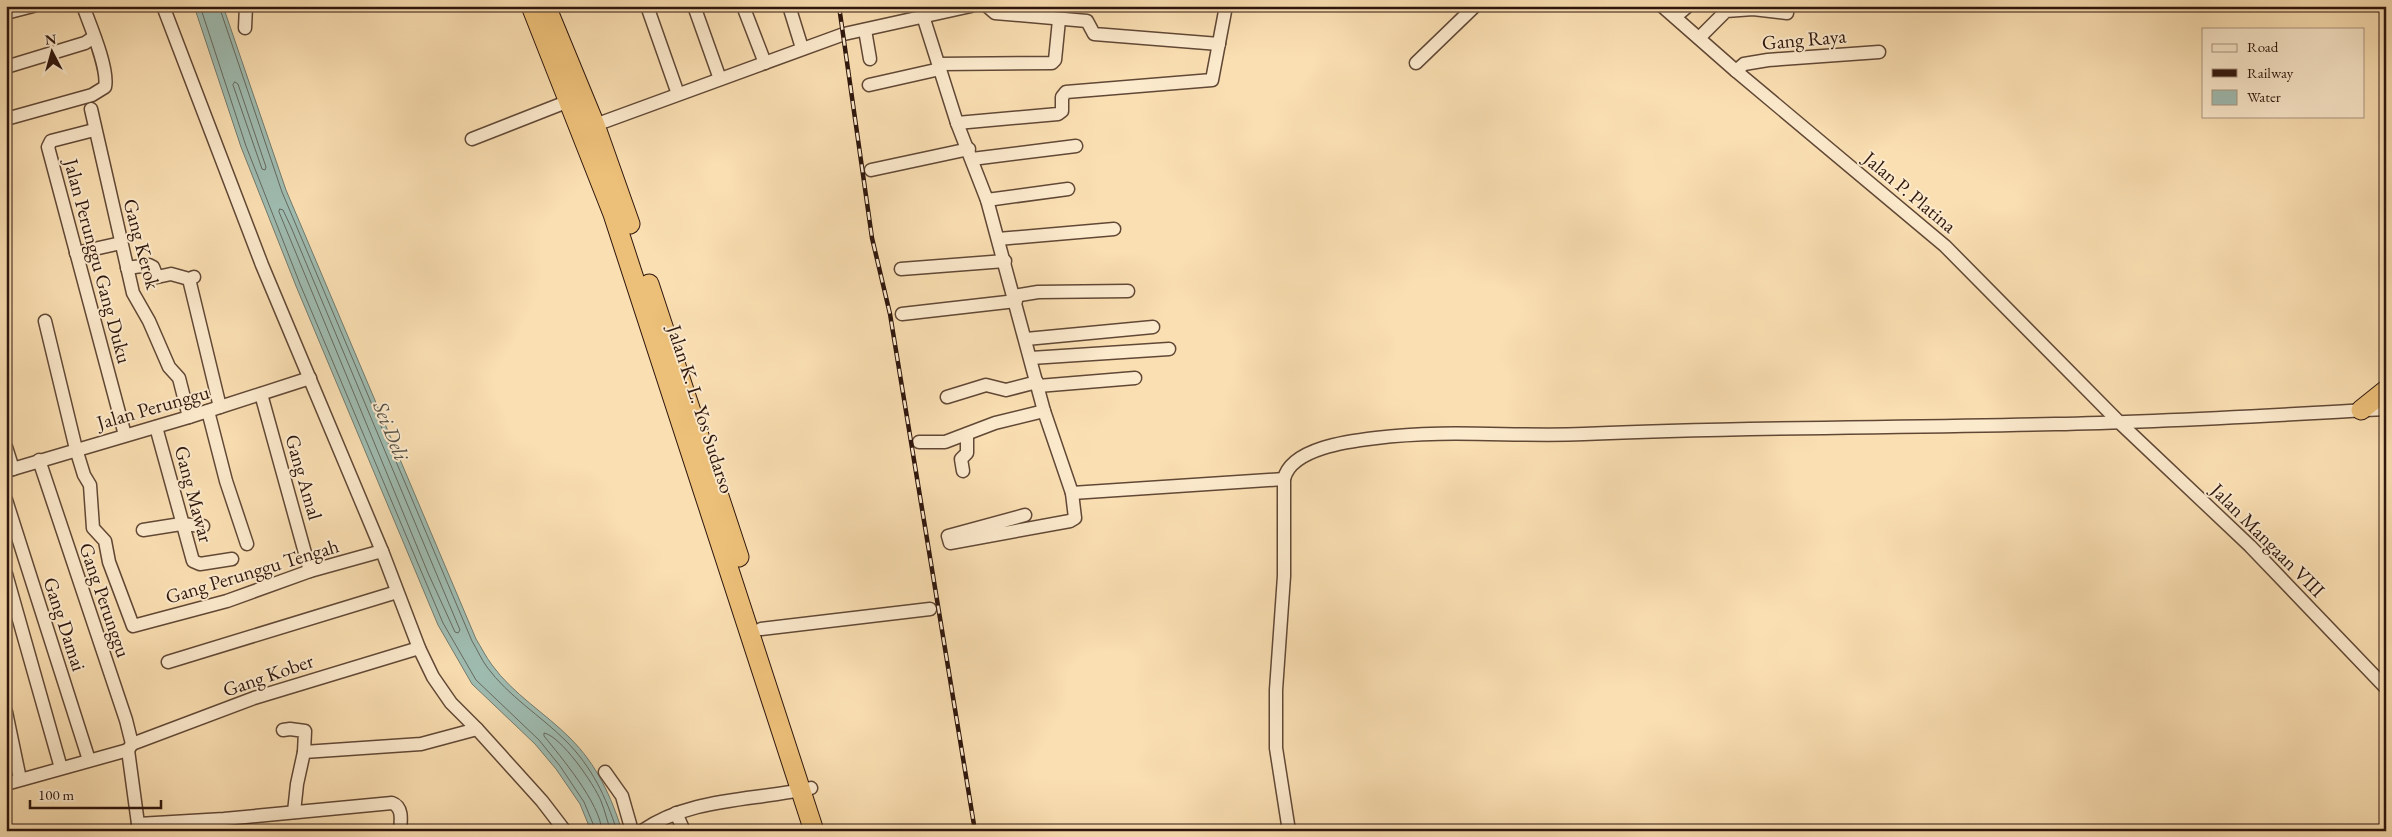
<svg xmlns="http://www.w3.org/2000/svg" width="2392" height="837" font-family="'EB Garamond',serif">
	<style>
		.water { fill: #9fbcb1; stroke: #727a6f }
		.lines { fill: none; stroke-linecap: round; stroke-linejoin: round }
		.shore { stroke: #66695f; stroke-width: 1 }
		.minor-casing { stroke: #614836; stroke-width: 15 }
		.highway-casing { stroke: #2e160d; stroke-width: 21 }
		.minor { stroke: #fceacd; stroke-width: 12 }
		.highway { stroke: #edc079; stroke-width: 19 }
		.rail-casing { stroke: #2e160d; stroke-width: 4.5 }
		.rail { stroke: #fceacd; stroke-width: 2.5; stroke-dasharray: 8; stroke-linecap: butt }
		.labels { text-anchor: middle; stroke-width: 4; stroke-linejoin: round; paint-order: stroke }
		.street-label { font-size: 20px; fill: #2e160d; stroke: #fceacd }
		.water-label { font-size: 21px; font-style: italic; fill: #565046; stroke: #fceacd }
	</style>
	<rect width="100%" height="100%" fill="#fadfb2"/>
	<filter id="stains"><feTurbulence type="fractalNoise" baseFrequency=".004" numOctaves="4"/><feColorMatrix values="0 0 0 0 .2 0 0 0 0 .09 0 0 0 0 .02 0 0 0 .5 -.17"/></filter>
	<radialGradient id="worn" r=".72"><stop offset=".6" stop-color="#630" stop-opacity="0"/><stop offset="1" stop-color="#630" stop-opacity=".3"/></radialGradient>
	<path class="water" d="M 194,6 L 223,6 L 286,190 L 476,639 C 481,647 486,657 492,665 C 513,694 545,713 570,738 C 597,765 611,796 622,831 L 591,831 L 580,804 L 556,769 L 535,744 L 472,684 L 438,625 L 296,286 L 241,147 Z"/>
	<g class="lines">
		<g class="shore">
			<path d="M 200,6 L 246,146 L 300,284 L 443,623 L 476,680 L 539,740 L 560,766 L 584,802 L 596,831"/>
			<path d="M 219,6 L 282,192 L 472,641 C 477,649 481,659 487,667 C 508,696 541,716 566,741 C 592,767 606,797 617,831"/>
			<path d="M 235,82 L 238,84 L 266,167 L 265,170 L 262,169 L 233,85 Z"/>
			<path d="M 280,209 L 283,210 L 291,227 L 460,630 L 458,633 L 455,632 L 428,573 L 279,212 Z"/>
			<path d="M 602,831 C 600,803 561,757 544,736 L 544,733 C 561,736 594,784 601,801 C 605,811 607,821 611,831"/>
		</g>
		<g class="minor-casing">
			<g id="minor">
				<path d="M 163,6 L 262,265 L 382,551 L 419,648 L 433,677 L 451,703 L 477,729 L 542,801 L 565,831"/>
				<path d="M 647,6 L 678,94"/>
				<path d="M 694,6 L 720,79"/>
				<path d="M 743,6 L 765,63"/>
				<path d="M 789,6 L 802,48"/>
				<path d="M 987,6 L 995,13 L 1087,21 L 1094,34 L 1219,44"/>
				<path d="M 1662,6 L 1736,71 L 1945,246 L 2120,423 L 2250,546 L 2386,688"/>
				<path d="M 6,13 L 33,6"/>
				<path d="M 923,16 L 957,123 L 987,200 L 1044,411 L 1072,493 L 1284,479"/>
				<path d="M 1675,17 L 1688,6"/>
				<path d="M 245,28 L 246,6"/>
				<path d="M 865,30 L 870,59"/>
				<path d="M 1699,38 L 1726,11 L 1753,9 L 1787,13"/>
				<path d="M 1416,63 L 1475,6"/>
				<path d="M 939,64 L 1052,63 L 1055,60 L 1059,20"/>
				<path d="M 6,67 L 85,43 L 94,37"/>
				<path d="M 1736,71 L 1744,64 L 1768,60 L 1879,52"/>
				<path d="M 869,85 L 940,69"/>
				<path d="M 91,109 L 133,293 L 149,321 L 169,367 L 179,378 L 189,417"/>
				<path d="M 6,119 L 92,95 L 105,87 C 109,69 90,25 83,6"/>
				<path d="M 957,123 L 1058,114 L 1062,111 L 1062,97 L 1066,92 L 1212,80 L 1226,6"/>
				<path d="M 595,125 L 844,34 L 971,6"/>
				<path d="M 94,130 L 51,141 L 48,147 L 125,435"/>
				<path d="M 472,139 L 574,99"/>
				<path d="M 972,159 L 1076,146"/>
				<path d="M 871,170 L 969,149"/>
				<path d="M 987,200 L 1068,189"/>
				<path d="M 998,239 L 1114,229"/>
				<path d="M 76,253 L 121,243"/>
				<path d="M 127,268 L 149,265 L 153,267 L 157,277 L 171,274 L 189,279 L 194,277"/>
				<path d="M 901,269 L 1005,261"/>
				<path d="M 189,279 L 220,407"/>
				<path d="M 1014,296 L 1038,292 L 1128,291"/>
				<path d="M 902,314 L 1016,301"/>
				<path d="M 45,321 L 76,449 L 84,475 L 90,485 L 93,528 L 105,541 L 109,562 L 133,626 L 227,601 L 310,571 L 382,551"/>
				<path d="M 1026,339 L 1153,327"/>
				<path d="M 1031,358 L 1169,349"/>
				<path d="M 1038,386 L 1135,378"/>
				<path d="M 261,394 L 310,571"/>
				<path d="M 947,397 L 986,385 L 1006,390 L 1037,382"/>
				<path d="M 208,411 L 226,481 L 247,544"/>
				<path d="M 156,427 L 193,561 L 200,564 L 232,559"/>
				<path d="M 919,442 L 945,442 L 995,423 L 1044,411"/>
				<path d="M 6,447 L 13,469"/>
				<path d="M 39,460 L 126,720 L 132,744 L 128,750"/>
				<path d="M 6,471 L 189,417 L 310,378"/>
				<path d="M 963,471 L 961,459 L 967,453 L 967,434"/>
				<path d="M 6,500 L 89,760"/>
				<path d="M 1025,515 L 948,536 L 950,543 L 1070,521 L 1075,518 L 1072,493"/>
				<path d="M 143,530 L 181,524 L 203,526"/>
				<path d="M 6,574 L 61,768"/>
				<path d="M 761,629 L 930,609"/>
				<path d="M 168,662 L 397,592"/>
				<path d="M 6,712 L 20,779"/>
				<path d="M 283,730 L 290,729 L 305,731 L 304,752"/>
				<path d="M 132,744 L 254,698 L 419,648"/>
				<path d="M 128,750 L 139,831"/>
				<path d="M 605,772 L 622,796 L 632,831"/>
				<path d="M 6,784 L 128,750"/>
				<path d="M 294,812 L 297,784 L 304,752 L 421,744 L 477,729"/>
				<path d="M 676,813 L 684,831"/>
				<path d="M 138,824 L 224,819 L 392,803 C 403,807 401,820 400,831"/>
				<path d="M 642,831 C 691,797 754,801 811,788"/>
				<path d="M 1289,831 L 1276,748 L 1276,690 L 1284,576 L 1284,479 C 1291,448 1350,441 1376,438 C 1446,429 1515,437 1584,434 C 1741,427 1898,428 2055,424 C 2165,422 2276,415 2386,409"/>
			</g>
		</g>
		<g class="highway-casing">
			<g id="highway">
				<path d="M 531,6 L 613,214 L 814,831"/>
				<path d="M 546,6 L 595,125 L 630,224"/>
				<path d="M 649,284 L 739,557"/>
				<path d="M 2361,410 L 2386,390"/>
			</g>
		</g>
		<use href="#minor" class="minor"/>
		<use href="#highway" class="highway"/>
		<g class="rail-casing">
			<path id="rail" d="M 839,6 L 872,238 L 890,314 L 975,831"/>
		</g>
		<use href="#rail" class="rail"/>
	</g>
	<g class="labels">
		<g class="street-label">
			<text transform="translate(1804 39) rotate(-5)" y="7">Gang Raya</text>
			<text transform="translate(1910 192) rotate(40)" y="7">Jalan P. Platina</text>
			<text transform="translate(142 244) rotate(75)" y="7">Gang Kerok</text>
			<text transform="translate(98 261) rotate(75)" y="7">Jalan Perunggu Gang Duku</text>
			<text transform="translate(153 407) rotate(-16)" y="7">Jalan Perunggu</text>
			<text transform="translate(701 409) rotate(72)" y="7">Jalan K. L. Yos Sudarso</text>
			<text transform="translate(304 477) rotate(74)" y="7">Gang Amal</text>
			<text transform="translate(194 494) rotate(75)" y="7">Gang Mawar</text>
			<text transform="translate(2268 540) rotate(45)" y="7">Jalan Mangaan VIII</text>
			<text transform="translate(252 571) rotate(-17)" y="7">Gang Perunggu Tengah</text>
			<text transform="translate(105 600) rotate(71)" y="7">Gang Perunggu</text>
			<text transform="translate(65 624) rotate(72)" y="7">Gang Damai</text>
			<text transform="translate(268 675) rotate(-19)" y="7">Gang Kober</text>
		</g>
		<g class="water-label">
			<text transform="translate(391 431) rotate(68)" y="7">Sei Deli</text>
		</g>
	</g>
	<rect width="2392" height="837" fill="none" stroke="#fadfb2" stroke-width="25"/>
	<rect x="8" y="8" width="2377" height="822" fill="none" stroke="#2e160d" stroke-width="2.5"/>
	<rect x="12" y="12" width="2367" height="812" fill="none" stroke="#2e160d"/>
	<rect x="2202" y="28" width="162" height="90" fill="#fceacd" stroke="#aa9580"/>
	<rect x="2212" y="44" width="25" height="8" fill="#fceacd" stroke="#aa9580"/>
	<text x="2247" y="52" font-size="15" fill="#2e160d">Road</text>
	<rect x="2212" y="69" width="25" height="8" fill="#2e160d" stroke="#aa9580"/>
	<text x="2247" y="78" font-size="15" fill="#2e160d">Railway</text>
	<rect x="2212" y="90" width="25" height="15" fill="#9fbcb1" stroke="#aa9580"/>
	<text x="2247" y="102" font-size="15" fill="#2e160d">Water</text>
	<g transform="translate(52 52) rotate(354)" stroke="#fceacd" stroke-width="4" paint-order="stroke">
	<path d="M0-4L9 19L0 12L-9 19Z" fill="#2e160d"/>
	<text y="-8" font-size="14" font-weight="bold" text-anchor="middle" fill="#2e160d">N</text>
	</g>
	<path d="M30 800v8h131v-8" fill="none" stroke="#2e160d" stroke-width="2.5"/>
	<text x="38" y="800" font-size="15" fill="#2e160d" stroke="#fceacd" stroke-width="4" paint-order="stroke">100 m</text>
	<rect width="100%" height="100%" filter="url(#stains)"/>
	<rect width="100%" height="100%" fill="url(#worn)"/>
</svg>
